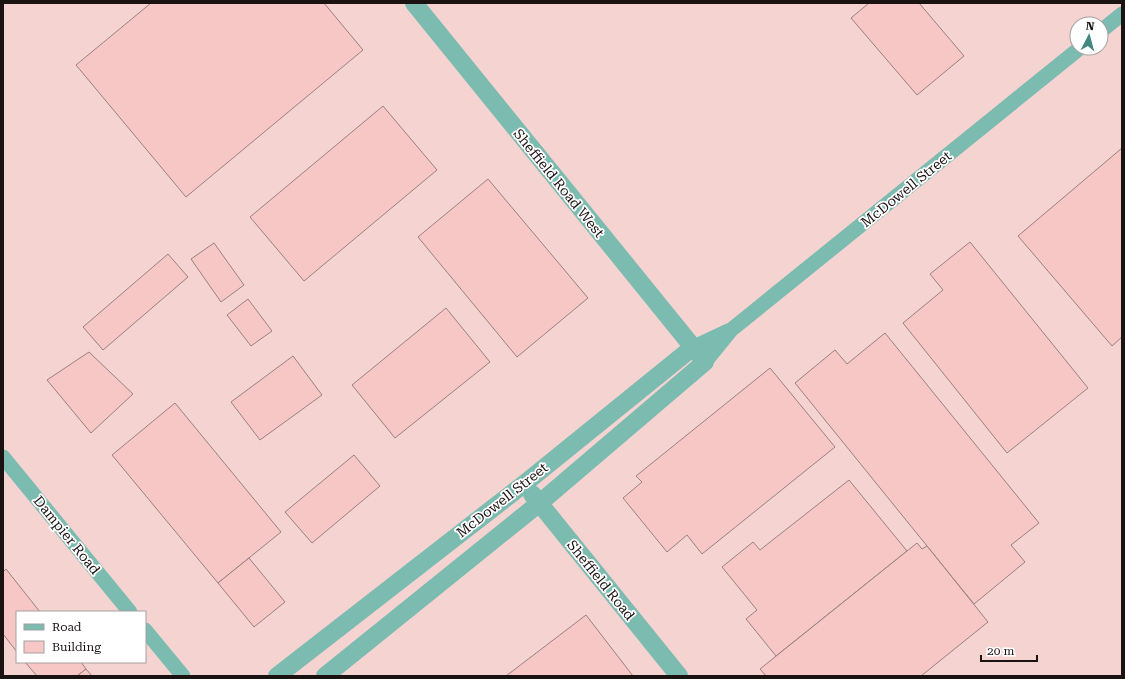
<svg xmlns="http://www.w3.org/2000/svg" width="1125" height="679" font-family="'Roboto Serif',serif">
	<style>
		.built { fill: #f5d3d0; fill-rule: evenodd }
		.building { fill: #f6c7c4; stroke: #998180 }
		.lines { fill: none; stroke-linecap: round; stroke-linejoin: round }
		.minor { stroke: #7bbbb0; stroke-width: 15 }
		.tertiary { stroke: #7bbbb0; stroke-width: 18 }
		.labels { text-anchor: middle; stroke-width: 3.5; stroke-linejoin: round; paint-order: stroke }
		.street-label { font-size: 14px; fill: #1b1212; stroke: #fff }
	</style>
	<rect width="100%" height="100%" fill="#fee3e2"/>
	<path class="built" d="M 3,3 L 1122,3 L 1122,676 L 3,676 ZM 1077,24 L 1101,24 L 1101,48 L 1077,48 ZM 17,612 L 145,612 L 145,662 L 17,662 Z"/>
	<g class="building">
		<path d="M 151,3 L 324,3 L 363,50 L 186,197 L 76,65 Z"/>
		<path d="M 869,3 L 919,3 L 964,56 L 917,95 L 851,18 Z"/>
		<path d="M 383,106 L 437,170 L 304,281 L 250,217 Z"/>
		<path d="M 1122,148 L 1122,337 L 1112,346 L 1018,236 Z"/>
		<path d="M 488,179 L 588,298 L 517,357 L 418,237 Z"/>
		<path d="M 970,242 L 1088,388 L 1007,453 L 903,323 L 943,290 L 930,274 Z"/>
		<path d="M 214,243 L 244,285 L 221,302 L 191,259 Z"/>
		<path d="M 168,254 L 188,277 L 103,350 L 83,327 Z"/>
		<path d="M 248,299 L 272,331 L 251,346 L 227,315 Z"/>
		<path d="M 446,308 L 490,362 L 395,438 L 352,385 Z"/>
		<path d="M 885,333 L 1039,523 L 1011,545 L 1025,562 L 974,604 L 795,383 L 835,350 L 847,364 Z"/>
		<path d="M 89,352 L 133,394 L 91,433 L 47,380 Z"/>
		<path d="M 293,356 L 322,395 L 260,440 L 231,402 Z"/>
		<path d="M 770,368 L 835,447 L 702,554 L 687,535 L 667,552 L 623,498 L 642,482 L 636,476 Z"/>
		<path d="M 175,403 L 281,532 L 218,583 L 112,455 Z"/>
		<path d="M 354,455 L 380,486 L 312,543 L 285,512 Z"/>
		<path d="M 849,480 L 907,551 L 776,656 L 746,619 L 757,610 L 722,567 L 753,542 L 760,550 Z"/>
		<path d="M 917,543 L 922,549 L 927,546 L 988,622 L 921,676 L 766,676 L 760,669 Z"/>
		<path d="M 249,558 L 285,602 L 254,627 L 218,583 Z"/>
		<path d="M 6,569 L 40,612 L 17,612 L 17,652 L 3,634 L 3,572 Z"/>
		<path d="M 586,615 L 633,676 L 506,676 Z"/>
		<path d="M 25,662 L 81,662 L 86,669 L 77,676 L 37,676 Z"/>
		<path d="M 86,669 L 92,676 L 77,676 Z"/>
	</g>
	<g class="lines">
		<g class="minor">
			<path d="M 1101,31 L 1122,14"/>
			<path d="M 692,348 L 728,331"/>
			<path d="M 705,362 L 731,330 L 1080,48"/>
			<path d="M 3,457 L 130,612"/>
			<path d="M 145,630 L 183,676"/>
		</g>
		<g class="tertiary">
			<path d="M 532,494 L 679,676"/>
			<path d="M 277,676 L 524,484 L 692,348"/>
			<path d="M 325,676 L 542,501 L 705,362 L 414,3"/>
		</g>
	</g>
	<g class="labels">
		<g class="street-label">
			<text transform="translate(559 183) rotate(51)" y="5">Sheffield Road West</text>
			<text transform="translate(906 189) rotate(-39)" y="5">McDowell Street</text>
			<text transform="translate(502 500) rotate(-38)" y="5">McDowell Street</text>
			<text transform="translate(67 535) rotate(51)" y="5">Dampier Road</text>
			<text transform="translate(601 580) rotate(51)" y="5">Sheffield Road</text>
		</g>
	</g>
	<rect width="1125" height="679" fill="none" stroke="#1b1212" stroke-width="8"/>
	<rect x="16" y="611" width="130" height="52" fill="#ffffff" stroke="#a4a0a0"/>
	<rect x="24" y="624" width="20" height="6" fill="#7bbbb0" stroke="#a4a0a0"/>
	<text x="52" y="631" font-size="12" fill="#1b1212">Road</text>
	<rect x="24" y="641" width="20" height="12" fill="#f6c7c4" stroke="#a4a0a0"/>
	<text x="52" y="651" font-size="12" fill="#1b1212">Building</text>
	<g transform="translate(1089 36) rotate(6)"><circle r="19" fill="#ffffff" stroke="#a4a0a0"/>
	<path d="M0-3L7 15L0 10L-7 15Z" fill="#42877d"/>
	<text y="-6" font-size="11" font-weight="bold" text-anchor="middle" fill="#1b1212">N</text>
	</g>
	<path d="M981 655v6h56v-6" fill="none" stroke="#1b1212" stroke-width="2"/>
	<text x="987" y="655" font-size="12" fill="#1b1212" stroke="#ffffff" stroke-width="3" paint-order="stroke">20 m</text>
</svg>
